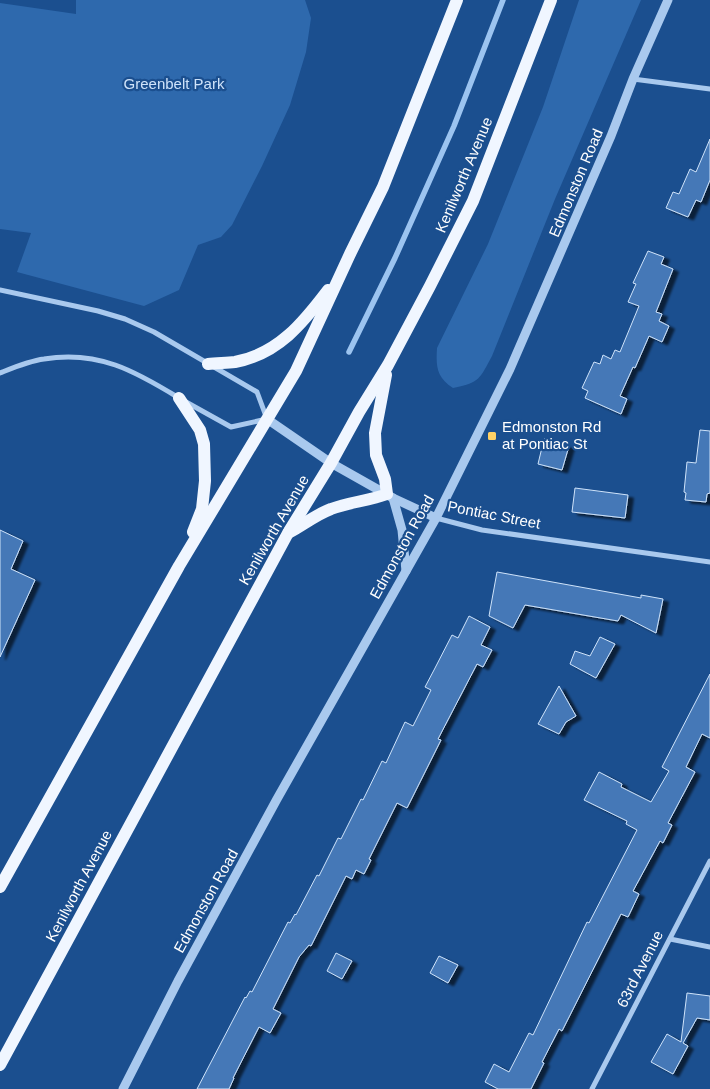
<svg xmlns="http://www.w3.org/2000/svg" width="710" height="1089" font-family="Helvetica,sans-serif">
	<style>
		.green { fill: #2e69ad }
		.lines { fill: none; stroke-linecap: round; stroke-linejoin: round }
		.stream { stroke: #9cc4f0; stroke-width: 5.5 }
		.building { fill: #4478b7; stroke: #cfe3fa; filter: url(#shadow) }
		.minor { stroke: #a9c9ee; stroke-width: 5 }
		.tertiary { stroke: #a9c9ee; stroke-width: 9 }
		.primary { stroke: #f0f6ff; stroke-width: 12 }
		.poi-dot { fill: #ffd166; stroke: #1b4f8f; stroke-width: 2 }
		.labels { text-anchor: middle; stroke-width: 4.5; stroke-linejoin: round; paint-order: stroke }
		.park-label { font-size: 15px; fill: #cfe3fa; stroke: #1b4f8f }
		.street-label { font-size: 15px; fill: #fff; stroke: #1b4f8f }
		.poi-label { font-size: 15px; fill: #fff; stroke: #1b4f8f; text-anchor: start }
	</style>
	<defs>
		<filter id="shadow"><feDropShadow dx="5.5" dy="3" stdDeviation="1" flood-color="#0009"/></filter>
	</defs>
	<rect width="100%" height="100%" fill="#1b4f8f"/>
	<g class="green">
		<path d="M 76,0 L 305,0 L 311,18 L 306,52 L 290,105 L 262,166 L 232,225 L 221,237 L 198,245 L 179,290 L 144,306 L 17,272 L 31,233 L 0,229 L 0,3 L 76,14 Z"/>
		<path d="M 579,0 L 641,0 L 555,199 L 492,356 C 480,378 480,383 453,388 C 436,377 436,366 437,348 L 488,244 L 543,107 Z"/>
	</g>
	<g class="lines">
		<path class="stream" d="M 349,352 L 395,258 L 454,126 L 503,0"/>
	</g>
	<g class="building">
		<path d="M 710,139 L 710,180 L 701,202 L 696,200 L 688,217 L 666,208 L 673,192 L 679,194 L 690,169 L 696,172 Z"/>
		<path d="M 648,251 L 664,257 L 661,264 L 673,269 L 656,312 L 662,314 L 659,321 L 669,326 L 662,342 L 649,336 L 635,368 L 633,367 L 620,396 L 627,399 L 621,414 L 585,398 L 588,391 L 582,388 L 594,362 L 600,364 L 603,355 L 611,359 L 615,350 L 620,352 L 639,306 L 628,302 L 636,284 L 633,283 Z"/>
		<path d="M 700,430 L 710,431 L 710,493 L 707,494 L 706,502 L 685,500 L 686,493 L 684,492 L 687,462 L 696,463 Z"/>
		<path d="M 544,439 L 569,446 L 562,470 L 538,464 Z"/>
		<path d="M 575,488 L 628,495 L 625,518 L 572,512 Z"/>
		<path d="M 0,530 L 23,541 L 11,569 L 35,580 L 0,657 Z"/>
		<path d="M 497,572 L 641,598 L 641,595 L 663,599 L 656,633 L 621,615 L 618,621 L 525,605 L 513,628 L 489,616 Z"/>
		<path d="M 469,616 L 490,627 L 481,645 L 492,650 L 483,667 L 477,664 L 438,739 L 441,740 L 407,808 L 397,803 L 369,859 L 371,860 L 364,874 L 356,870 L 352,879 L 346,876 L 311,946 L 309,945 L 299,957 L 273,1009 L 281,1013 L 270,1033 L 259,1027 L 233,1078 L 234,1078 L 229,1089 L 197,1089 L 245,997 L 246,998 L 250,991 L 252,992 L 288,922 L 290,923 L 295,914 L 296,915 L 317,875 L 319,876 L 338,838 L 341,839 L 361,799 L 363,800 L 382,761 L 386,763 L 405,722 L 413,726 L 431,690 L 425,687 L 434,670 L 452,635 L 458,638 Z"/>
		<path d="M 600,637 L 615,644 L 596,678 L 570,664 L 575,651 L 590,656 Z"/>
		<path d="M 710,674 L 710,738 L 702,734 L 686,767 L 695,772 L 668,823 L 672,825 L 663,843 L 660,841 L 633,891 L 639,894 L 628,917 L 621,914 L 562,1031 L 559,1029 L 542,1062 L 544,1063 L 531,1089 L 498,1089 L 485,1082 L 494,1064 L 509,1072 L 529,1033 L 533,1035 L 587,922 L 589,923 L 637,830 L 626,824 L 627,821 L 584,800 L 599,772 L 622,784 L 621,787 L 651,802 L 669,771 L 662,767 Z"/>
		<path d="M 559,686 L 576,716 L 566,722 L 559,734 L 538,724 Z"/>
		<path d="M 336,953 L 352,961 L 342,979 L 327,971 Z"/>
		<path d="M 439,956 L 458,965 L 448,983 L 430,973 Z"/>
		<path d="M 687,993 L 710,996 L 710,1020 L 697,1018 L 683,1043 L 688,1046 L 673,1074 L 651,1062 L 667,1034 L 681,1042 Z"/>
	</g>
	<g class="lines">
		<g class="minor">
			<path d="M 633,79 L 710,89"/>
			<path d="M 0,290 L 98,311 L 125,319 L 154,332 L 257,392 L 267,419 L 231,427 L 186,402"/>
			<path d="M 0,373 C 15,367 29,361 44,359 C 98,350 135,371 179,398"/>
			<path d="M 436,518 L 482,530 L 710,562"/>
			<path d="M 670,939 L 710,947"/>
			<path d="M 592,1089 L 710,861"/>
		</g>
		<g class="tertiary">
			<path d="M 267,419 L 331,463 L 393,498 L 436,518"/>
			<path d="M 393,498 L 402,530 L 406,571"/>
			<path d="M 123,1089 L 178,981 L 277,799 L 436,518 L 510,369 L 611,136 L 633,79 L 668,0"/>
		</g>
		<g class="primary">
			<path d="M 208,364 C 217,363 226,363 235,362 C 278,354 303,323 328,290"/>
			<path d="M 179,398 L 200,430 L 204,444 L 205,481 L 202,509 L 193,532"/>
			<path d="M 290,532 C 303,525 317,514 331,509 C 349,502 369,501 387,494 L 385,479 L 376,455 L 375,433 L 386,375"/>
			<path d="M 0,887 L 179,566 L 296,371 L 350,254 L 383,187 L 457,0"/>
			<path d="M 0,1065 L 288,533 L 331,463 L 359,412 L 388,365 L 430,286 L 473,201 L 551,0"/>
		</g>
	</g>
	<rect class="poi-dot" x="487" y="431" width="10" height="10" rx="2.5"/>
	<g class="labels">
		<g class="park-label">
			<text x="174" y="89">Greenbelt Park</text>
		</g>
		<g class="street-label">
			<text transform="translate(464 175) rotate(-67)" y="5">Kenilworth Avenue</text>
			<text transform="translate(576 183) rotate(-67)" y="5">Edmonston Road</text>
			<text transform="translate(494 515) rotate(11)" y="5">Pontiac Street</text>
			<text transform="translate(274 530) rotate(-60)" y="5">Kenilworth Avenue</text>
			<text transform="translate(402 547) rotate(-61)" y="5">Edmonston Road</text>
			<text transform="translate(79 886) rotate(-62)" y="5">Kenilworth Avenue</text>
			<text transform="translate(206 901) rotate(-61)" y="5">Edmonston Road</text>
			<text transform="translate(640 969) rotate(-63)" y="5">63rd Avenue</text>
		</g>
		<g class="poi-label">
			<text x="502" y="432">Edmonston Rd<tspan x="502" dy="17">at Pontiac St</tspan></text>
		</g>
	</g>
</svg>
